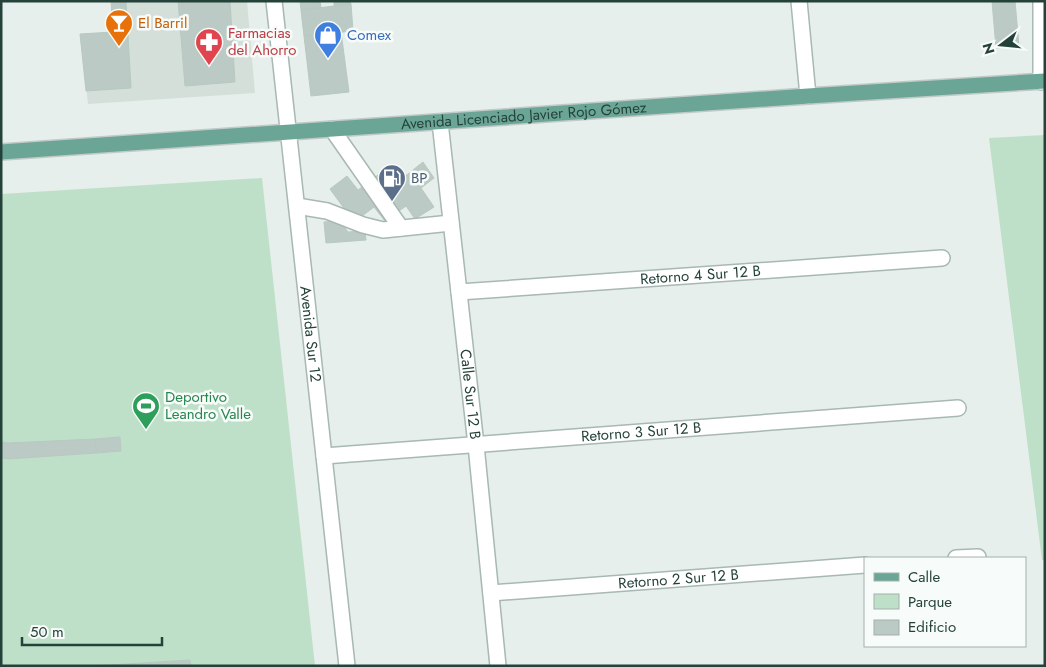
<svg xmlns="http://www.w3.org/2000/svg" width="1046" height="667" font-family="Jost,sans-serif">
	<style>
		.built { fill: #d4dfda }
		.green { fill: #bfe0c8 }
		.building { fill: #bbcac4; stroke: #b8c9c2 }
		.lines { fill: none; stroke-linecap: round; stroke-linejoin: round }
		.minor-casing { stroke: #a8b8b2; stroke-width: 18 }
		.major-casing { stroke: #c2cac8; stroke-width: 18 }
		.minor { stroke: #fff; stroke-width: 15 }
		.major { stroke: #6aa596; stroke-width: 15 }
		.labels { text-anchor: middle; stroke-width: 5; stroke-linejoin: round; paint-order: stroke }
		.food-label { font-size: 15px; fill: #c56008; stroke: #f7fbf9; text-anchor: start }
		.health-label { font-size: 15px; fill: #be3a42; stroke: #f7fbf9; text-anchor: start }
		.shop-label { font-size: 15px; fill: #366cbe; stroke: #f7fbf9; text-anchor: start }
		.street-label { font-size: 15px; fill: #24423a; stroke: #f7fbf9 }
		.service-label { font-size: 15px; fill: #4e5e75; stroke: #f7fbf9; text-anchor: start }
		.leisure-label { font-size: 15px; fill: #27864d; stroke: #f7fbf9; text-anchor: start }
	</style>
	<rect width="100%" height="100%" fill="#e6efeb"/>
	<path class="built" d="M 111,1 L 247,1 L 255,93 L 88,104 L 80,34 L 113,32 Z"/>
	<g class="green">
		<path d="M 1045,135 L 1045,560 L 1042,560 L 989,138 Z"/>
		<path d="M 262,178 L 315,666 L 1,666 L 1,194 Z"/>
	</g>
	<g class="building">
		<path d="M 111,1 L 126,1 L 131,88 L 86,91 L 80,34 L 113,32 Z"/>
		<path d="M 178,1 L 230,1 L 235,82 L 185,86 Z"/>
		<path d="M 300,1 L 320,1 L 321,8 L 301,10 Z"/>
		<path d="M 334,1 L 350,1 L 351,4 L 334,6 Z"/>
		<path d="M 992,1 L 1015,1 L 1019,46 L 996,48 Z"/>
		<path d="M 351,4 L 353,31 L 304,36 L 301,10 Z"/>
		<path d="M 341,32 L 349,92 L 311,96 L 304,36 Z"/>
		<path d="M 423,162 L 434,178 L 421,188 L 434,207 L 415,219 L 406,206 L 385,221 L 374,207 L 354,222 L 330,189 L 347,176 L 358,190 L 378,175 L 389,189 Z"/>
		<path d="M 340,221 L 348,232 L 365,231 L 366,240 L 326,243 L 324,222 Z"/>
		<path d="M 120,437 L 121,451 L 96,453 L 95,439 Z"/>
		<path d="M 95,439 L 96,453 L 9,459 L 1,458 L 1,442 L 8,443 Z"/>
		<path d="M 190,660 L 191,666 L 94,666 Z"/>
	</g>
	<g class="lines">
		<g class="minor-casing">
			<g id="minor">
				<path id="s1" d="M 274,1 L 347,666"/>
				<path d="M 799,1 L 808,96"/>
				<path d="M 1041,82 L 1041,1"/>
				<path id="s2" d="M 440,122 L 476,445 L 498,666"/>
				<path d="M 332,129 L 401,228"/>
				<path d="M 297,206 L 327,211 L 363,225 L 383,230 L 451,223"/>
				<path id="s3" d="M 459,292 L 942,258"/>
				<path id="s4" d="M 324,456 L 958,408"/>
				<path d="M 956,558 L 978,557"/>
				<path id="s5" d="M 491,593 L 865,565"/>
			</g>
		</g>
		<g class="major-casing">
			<g id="major">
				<path id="s6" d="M 1,152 L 808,96 L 1045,81"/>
			</g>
		</g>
		<use href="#minor" class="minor"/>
		<use href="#major" class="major"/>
	</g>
	<defs>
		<g id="bar-pin" transform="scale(1.4375)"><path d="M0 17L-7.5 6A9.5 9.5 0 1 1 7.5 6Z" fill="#e8710a" stroke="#f7fbf9"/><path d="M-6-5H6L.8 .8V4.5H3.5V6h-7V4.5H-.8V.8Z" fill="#fff"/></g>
		<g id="shop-pin" transform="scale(1.4375)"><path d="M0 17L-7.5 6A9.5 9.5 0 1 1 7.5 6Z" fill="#3f7fe0" stroke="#f7fbf9"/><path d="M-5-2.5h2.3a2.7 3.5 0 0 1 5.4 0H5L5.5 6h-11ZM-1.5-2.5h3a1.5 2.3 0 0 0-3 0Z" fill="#fff"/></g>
		<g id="pharmacy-pin" transform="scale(1.4375)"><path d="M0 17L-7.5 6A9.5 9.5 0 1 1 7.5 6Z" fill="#e0444e" stroke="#f7fbf9"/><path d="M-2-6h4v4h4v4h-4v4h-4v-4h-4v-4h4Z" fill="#fff"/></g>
		<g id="fuel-pin" transform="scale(1.4375)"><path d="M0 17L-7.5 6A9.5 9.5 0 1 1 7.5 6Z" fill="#5c6f8a" stroke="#f7fbf9"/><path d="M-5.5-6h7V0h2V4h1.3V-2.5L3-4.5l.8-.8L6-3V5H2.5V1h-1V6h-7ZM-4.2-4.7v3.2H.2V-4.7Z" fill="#fff"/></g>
		<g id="stadium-pin" transform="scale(1.4375)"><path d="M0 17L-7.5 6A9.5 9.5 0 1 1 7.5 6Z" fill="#2e9e5b" stroke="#f7fbf9"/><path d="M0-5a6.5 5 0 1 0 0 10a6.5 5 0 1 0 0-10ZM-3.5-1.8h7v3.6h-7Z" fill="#fff"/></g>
	</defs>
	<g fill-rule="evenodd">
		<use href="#bar-pin" x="119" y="23"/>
		<use href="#shop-pin" x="328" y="35"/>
		<use href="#pharmacy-pin" x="209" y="42"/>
		<use href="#fuel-pin" x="392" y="178"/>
		<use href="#stadium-pin" x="146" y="406"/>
	</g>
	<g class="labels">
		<g class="food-label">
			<text x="138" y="28">El Barril</text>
		</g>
		<g class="health-label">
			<text x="228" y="38">Farmacias<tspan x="228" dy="17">del Ahorro</tspan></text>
		</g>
		<g class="shop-label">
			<text x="347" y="40">Comex</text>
		</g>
		<g class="street-label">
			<text dy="5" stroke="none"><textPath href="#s6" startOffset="524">Avenida Licenciado Javier Rojo Gómez</textPath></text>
			<text dy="5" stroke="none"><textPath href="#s3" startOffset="242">Retorno 4 Sur 12 B</textPath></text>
			<text dy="5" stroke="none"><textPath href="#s1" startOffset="335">Avenida Sur 12</textPath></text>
			<text dy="5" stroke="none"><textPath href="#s2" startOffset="274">Calle Sur 12 B</textPath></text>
			<text dy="5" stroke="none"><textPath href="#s4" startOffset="318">Retorno 3 Sur 12 B</textPath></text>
			<text dy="5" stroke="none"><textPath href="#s5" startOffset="188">Retorno 2 Sur 12 B</textPath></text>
		</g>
		<g class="service-label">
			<text x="411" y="183">BP</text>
		</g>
		<g class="leisure-label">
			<text x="165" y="402">Deportivo<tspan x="165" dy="17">Leandro Valle</tspan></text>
		</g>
	</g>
	<rect width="1046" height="667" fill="none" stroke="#24423a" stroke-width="5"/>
	<rect x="864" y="557" width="162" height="90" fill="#f7fbf9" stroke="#a3b1ad"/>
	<rect x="874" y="573" width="25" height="8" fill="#6aa596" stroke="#a3b1ad"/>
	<text x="908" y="582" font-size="15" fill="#24423a">Calle</text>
	<rect x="874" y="594" width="25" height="15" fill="#bfe0c8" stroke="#a3b1ad"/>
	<text x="908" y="607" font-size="15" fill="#24423a">Parque</text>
	<rect x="874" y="620" width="25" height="15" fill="#bbcac4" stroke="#a3b1ad"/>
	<text x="908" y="632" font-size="15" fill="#24423a">Edificio</text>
	<g transform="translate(1001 45) rotate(254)" stroke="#f7fbf9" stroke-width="4" paint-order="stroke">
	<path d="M0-4L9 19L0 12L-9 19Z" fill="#24423a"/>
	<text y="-8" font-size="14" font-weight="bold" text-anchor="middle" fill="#24423a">N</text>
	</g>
	<path d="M22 637v8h140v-8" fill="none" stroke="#24423a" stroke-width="2.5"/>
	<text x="30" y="637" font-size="15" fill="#24423a" stroke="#f7fbf9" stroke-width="4" paint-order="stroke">50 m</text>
</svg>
